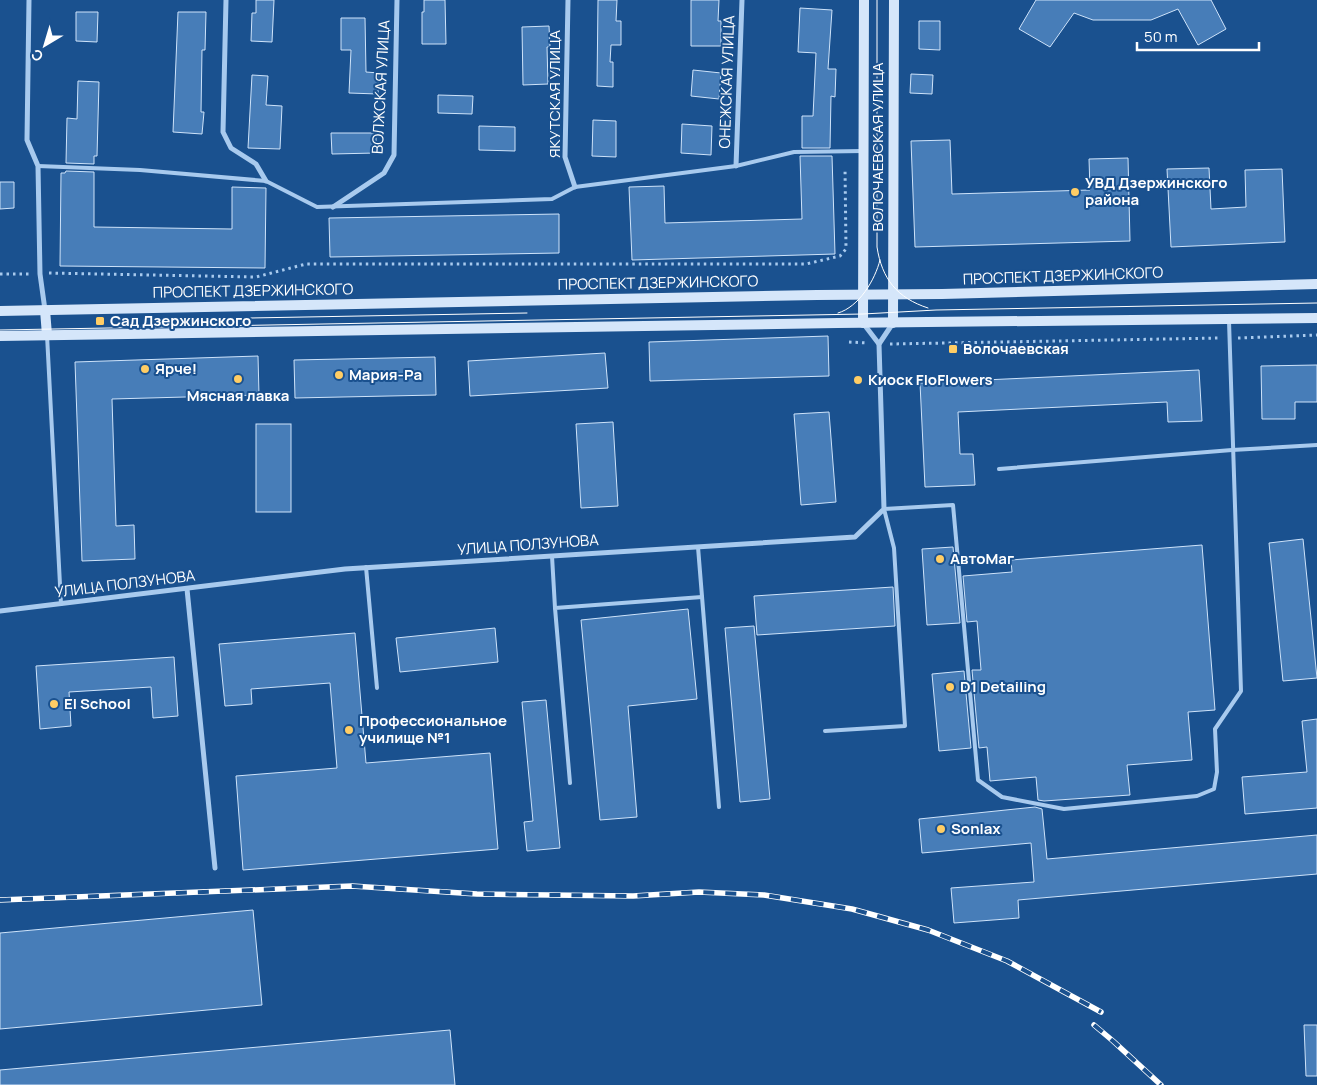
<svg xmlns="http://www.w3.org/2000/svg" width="1317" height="1085" font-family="Manrope,sans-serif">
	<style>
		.building { fill: #477db8; stroke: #cee3fa }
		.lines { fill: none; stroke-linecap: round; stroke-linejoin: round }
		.path { stroke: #a8caee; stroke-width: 3; stroke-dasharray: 2.5 4; stroke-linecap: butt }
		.lane { stroke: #a8caee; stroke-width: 4 }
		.street { stroke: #a8caee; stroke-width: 5 }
		.secondary { stroke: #d5e6fa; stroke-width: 10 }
		.tram { stroke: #fff; stroke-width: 1 }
		.rail-casing { stroke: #fff; stroke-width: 5.5 }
		.rail { stroke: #1a518f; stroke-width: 4; stroke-dasharray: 11; stroke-linecap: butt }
		.poi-dot { fill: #ffcd65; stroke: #1a518f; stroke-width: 2 }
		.labels { text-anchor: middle; stroke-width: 4; stroke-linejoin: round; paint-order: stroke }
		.street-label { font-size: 15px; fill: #fff; stroke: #1a518f }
		.poi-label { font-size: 15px; font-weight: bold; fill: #fff; stroke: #1a518f; text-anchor: start }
	</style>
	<rect width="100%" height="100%" fill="#1a518f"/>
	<g class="building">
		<path d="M 256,0 L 274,0 L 272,42 L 251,41 L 252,13 L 256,13 Z"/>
		<path d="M 424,0 L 445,0 L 446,44 L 422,44 L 422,12 L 424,12 Z"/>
		<path d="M 598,0 L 617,0 L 616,21 L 621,21 L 621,45 L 611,45 L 610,62 L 613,62 L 613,87 L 597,86 Z"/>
		<path d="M 691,0 L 719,0 L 718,21 L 721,21 L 721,46 L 691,46 Z"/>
		<path d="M 1036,0 L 1211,0 L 1226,29 L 1198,45 L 1178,9 L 1151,20 L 1093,20 L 1074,13 L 1050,47 L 1019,29 Z"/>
		<path d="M 800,8 L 832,10 L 828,69 L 836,69 L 835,97 L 831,96 L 830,148 L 802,148 L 802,116 L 813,116 L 816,53 L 798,52 Z"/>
		<path d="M 76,12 L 98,12 L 97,42 L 76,41 Z"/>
		<path d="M 178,12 L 206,12 L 205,50 L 202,50 L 201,112 L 204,112 L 202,134 L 173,132 Z"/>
		<path d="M 341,18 L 365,18 L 366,72 L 379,73 L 378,94 L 349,93 L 351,50 L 341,50 Z"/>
		<path d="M 919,21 L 940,21 L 940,50 L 919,49 Z"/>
		<path d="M 549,26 L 550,47 L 547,47 L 548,84 L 523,85 L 522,27 Z"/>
		<path d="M 693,70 L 721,73 L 719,99 L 691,96 Z"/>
		<path d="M 911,74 L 933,75 L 932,94 L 910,93 Z"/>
		<path d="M 252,75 L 268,76 L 266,105 L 282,106 L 280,149 L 248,148 Z"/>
		<path d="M 78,81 L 99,82 L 97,156 L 94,156 L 94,164 L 66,163 L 67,118 L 77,119 Z"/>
		<path d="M 438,95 L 473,96 L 472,114 L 438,113 Z"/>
		<path d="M 593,120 L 616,121 L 616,157 L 592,156 Z"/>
		<path d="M 682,124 L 712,126 L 711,155 L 681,153 Z"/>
		<path d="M 479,126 L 515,127 L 515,151 L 479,150 Z"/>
		<path d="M 331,133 L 376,133 L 376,153 L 332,154 Z"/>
		<path d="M 950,140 L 952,194 L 1090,190 L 1089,159 L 1128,158 L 1130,241 L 915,247 L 911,141 Z"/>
		<path d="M 800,156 L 832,156 L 835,254 L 632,260 L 629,187 L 664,186 L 665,223 L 802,219 Z"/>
		<path d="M 1209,168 L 1211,209 L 1246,207 L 1245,170 L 1282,169 L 1285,242 L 1171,247 L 1167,169 Z"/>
		<path d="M 66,171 L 94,172 L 94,227 L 232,229 L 232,187 L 266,188 L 265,268 L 60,266 L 61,173 L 65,173 Z"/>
		<path d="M 0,182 L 14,182 L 14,208 L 0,209 Z"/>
		<path d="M 559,214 L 559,253 L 330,257 L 329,218 Z"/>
		<path d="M 828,336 L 829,376 L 650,381 L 649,342 Z"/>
		<path d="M 605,353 L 608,388 L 470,396 L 468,361 Z"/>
		<path d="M 258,356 L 259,395 L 112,399 L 116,526 L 134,525 L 135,559 L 82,561 L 75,362 Z"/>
		<path d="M 435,357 L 436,395 L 295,398 L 294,360 Z"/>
		<path d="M 1317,365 L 1317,402 L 1295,402 L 1295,419 L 1262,419 L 1261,366 Z"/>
		<path d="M 1199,370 L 1202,421 L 1168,422 L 1167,402 L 958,412 L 960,454 L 973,454 L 975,485 L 925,487 L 920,383 Z"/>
		<path d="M 829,412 L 836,502 L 801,505 L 794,414 Z"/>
		<path d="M 613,422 L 618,506 L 581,508 L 576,424 Z"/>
		<rect x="256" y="424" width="35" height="88"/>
		<path d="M 1303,539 L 1317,678 L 1283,681 L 1269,543 Z"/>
		<path d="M 1202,545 L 1215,710 L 1188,712 L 1192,760 L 1127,765 L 1130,795 L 1044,801 L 1038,800 L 1036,777 L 990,781 L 987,747 L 979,748 L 972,670 L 981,670 L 977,621 L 967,622 L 963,576 L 1012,572 L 1011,560 Z"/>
		<path d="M 953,547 L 960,623 L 927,625 L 922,549 Z"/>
		<path d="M 893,587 L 895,626 L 757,635 L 754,596 Z"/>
		<path d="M 688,609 L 697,699 L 628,706 L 637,817 L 600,820 L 581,620 Z"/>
		<path d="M 754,626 L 770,799 L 740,802 L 725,628 Z"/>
		<path d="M 495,628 L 498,662 L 400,672 L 396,638 Z"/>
		<path d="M 355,633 L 366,763 L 490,753 L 498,849 L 243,870 L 236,776 L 337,768 L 330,683 L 251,689 L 252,704 L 225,706 L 219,644 Z"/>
		<path d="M 174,657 L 178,716 L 153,718 L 151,687 L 69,692 L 71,726 L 40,729 L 36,666 Z"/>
		<path d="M 964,671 L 971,748 L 939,751 L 932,674 Z"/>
		<path d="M 546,700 L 560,848 L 527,851 L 524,822 L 533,821 L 522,702 Z"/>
		<path d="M 1317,719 L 1317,808 L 1245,814 L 1242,777 L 1307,772 L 1302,721 Z"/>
		<path d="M 1035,807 L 1042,809 L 1047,859 L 1317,835 L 1317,874 L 1018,900 L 1019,918 L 954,923 L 951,888 L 1034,882 L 1031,843 L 922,853 L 919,819 Z"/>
		<path d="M 253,910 L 262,1005 L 0,1029 L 0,933 Z"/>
		<path d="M 1304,1025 L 1317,1025 L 1317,1076 L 1306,1076 Z"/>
		<path d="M 450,1030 L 455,1085 L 0,1085 L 0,1070 Z"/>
	</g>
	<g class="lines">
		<g class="path">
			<path d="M 49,273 L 256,277 L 306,264 L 806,264 L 840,256 L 846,249 L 845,168"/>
			<path d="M 0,274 L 30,274"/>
			<path d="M 1238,338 L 1317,335"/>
			<path d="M 849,342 L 867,343"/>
			<path d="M 890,344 L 1221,338"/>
		</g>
		<g class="lane">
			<path d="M 38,166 L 140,170 L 266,181 L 317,207 L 552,199 L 575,187 L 736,166 L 794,152 L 863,151"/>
			<path d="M 47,335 L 61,604"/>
			<path d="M 999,469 L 1232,450 L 1317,445"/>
			<path d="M 698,547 L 719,807"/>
			<path d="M 552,556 L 555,608"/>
			<path d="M 366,567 L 377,688"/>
			<path d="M 825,731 L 905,726 L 894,548 L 884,509 L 953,505 L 978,780 L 1002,797 L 1064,809 L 1197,796 L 1214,789 L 1217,772 L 1215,729 L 1241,691 L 1229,321"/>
			<path d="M 570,783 L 555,608 L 702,597"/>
		</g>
		<g class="street">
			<path d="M 29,0 L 27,140 L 38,166 L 40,274 L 45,310"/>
			<path d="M 226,0 L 223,132 L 231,148 L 256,164 L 266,181"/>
			<path d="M 568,0 L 565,157 L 575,187"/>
			<path d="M 736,166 L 742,0"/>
			<path d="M 333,207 L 384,173 L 394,155 L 397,0"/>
			<path d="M 863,323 L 879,344"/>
			<path d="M 187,589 L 215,868"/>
			<path d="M 0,611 L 345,569 L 855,537 L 884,509 L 879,344 L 893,323"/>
		</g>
		<g class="secondary">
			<path d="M 45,310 L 47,335"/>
			<path d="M 0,311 L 817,295 L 942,294 L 1317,284"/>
			<path d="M 863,323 L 864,0"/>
			<path d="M 893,323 L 894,0"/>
			<path d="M 0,336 L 838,323 L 1317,318"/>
		</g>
		<g class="tram">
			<path d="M 877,0 L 877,247 C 882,279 897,298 928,308"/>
			<path d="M 838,313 C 859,307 875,280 880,260"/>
			<path d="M 195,319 L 527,313"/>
			<path d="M 0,330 L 863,314 L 936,310 L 1317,303"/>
		</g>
		<g class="rail-casing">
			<g id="rail">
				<path d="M 0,900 L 352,886 L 477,894 L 633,896 L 699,892 L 764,895 L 852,909 L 928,930 L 1007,961 L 1101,1012"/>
				<path d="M 1094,1025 L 1113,1041 L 1161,1085"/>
			</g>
		</g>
		<use href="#rail" class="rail"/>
	</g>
	<g class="poi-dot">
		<circle cx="1075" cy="192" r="5"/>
		<rect x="95" y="316" width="10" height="10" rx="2.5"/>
		<rect x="948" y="344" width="10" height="10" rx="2.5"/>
		<circle cx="145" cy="369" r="5"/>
		<circle cx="339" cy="375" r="5"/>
		<circle cx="238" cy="379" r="5"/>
		<circle cx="858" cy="380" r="5"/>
		<circle cx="940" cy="559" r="5"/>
		<circle cx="950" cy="687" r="5"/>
		<circle cx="54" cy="704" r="5"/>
		<circle cx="349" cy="730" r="5"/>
		<circle cx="941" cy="829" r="5"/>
	</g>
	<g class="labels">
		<g class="street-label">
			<text transform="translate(727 82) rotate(-88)" y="5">ОНЕЖСКАЯ УЛИЦА</text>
			<text transform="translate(381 87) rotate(-87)" y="5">ВОЛЖСКАЯ УЛИЦА</text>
			<text transform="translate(555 94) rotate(-90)" y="5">ЯКУТСКАЯ УЛИЦА</text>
			<text transform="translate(878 147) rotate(-90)" y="5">ВОЛОЧАЕВСКАЯ УЛИЦА</text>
			<text transform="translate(1063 276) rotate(-2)" y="5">ПРОСПЕКТ ДЗЕРЖИНСКОГО</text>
			<text transform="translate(658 283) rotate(-1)" y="5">ПРОСПЕКТ ДЗЕРЖИНСКОГО</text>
			<text transform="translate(253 291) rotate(-1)" y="5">ПРОСПЕКТ ДЗЕРЖИНСКОГО</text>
			<text transform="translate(528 545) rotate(-4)" y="5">УЛИЦА ПОЛЗУНОВА</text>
			<text transform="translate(125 584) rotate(-7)" y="5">УЛИЦА ПОЛЗУНОВА</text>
		</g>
		<g class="poi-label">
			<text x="1085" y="188">УВД Дзержинского<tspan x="1085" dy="17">района</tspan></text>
			<text x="110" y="326">Сад Дзержинского</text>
			<text x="963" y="354">Волочаевская</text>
			<text x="155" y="374">Ярче!</text>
			<text x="349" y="380">Мария-Ра</text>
			<text x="868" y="385">Киоск FloFlowers</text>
			<text x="238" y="401" text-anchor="middle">Мясная лавка</text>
			<text x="950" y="564">АвтоМаг</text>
			<text x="960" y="692">D1 Detailing</text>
			<text x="64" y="709">El School</text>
			<text x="359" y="726">Профессиональное<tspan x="359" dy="17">училище №1</tspan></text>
			<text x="951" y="834">Sonlax</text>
		</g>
	</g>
	<g transform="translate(45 45) rotate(218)" stroke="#1a518f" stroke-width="4" paint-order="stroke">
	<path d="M0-4L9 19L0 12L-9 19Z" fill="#ffffff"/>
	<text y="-8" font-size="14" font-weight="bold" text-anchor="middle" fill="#ffffff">С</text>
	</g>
	<path d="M1137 42v8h122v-8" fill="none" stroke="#ffffff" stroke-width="2.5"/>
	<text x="1144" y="42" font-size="15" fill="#ffffff" stroke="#1a518f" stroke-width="4" paint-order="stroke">50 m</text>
</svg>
